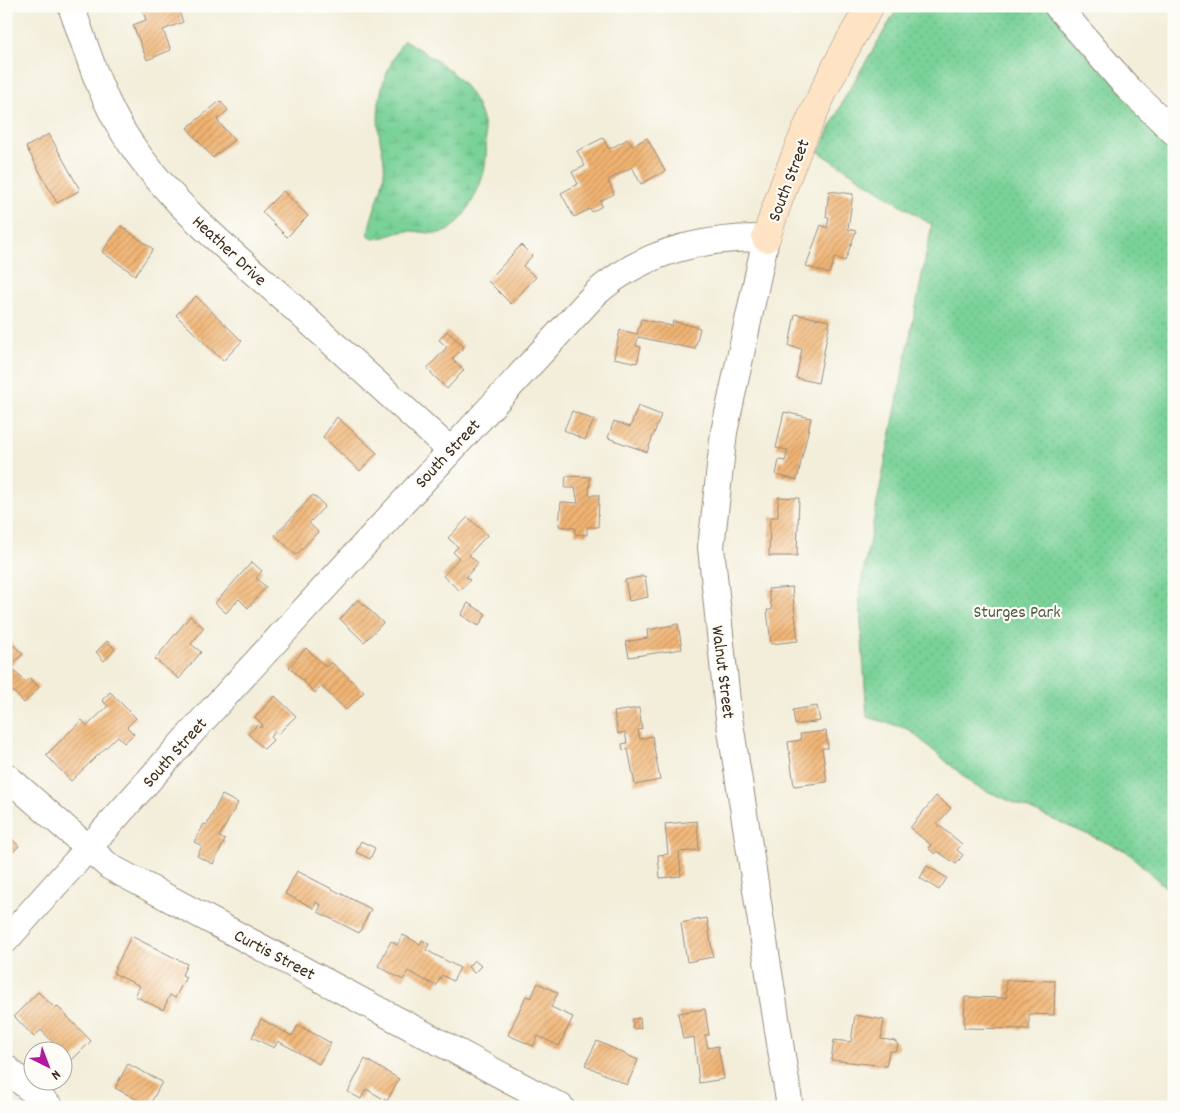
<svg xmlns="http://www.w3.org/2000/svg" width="1180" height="1113" font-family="Dekko,sans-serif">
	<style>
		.wetland { fill: url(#wetland-marsh); stroke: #5a7e5b }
		.park { fill: url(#park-dots); stroke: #5a7e5b }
		.building { fill: url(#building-hatch) }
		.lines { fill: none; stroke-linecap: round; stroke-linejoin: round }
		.street-casing { stroke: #978c7c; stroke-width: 28 }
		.secondary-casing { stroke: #978c7c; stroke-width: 29 }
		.street { stroke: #fff; stroke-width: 26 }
		.secondary { stroke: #fee4c5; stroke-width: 28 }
		.labels { text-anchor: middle; stroke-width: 4.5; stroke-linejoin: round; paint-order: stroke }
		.street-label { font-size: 18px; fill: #3b2a1e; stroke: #fdfcf7 }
		.park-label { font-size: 18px; fill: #4e5c43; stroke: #fdfcf7 }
	</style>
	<defs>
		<pattern id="wetland-marsh" width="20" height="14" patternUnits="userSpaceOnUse" patternTransform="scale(1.25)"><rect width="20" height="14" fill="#79d298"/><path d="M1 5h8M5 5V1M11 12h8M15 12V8" fill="none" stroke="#6ab483"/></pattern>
		<pattern id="park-dots" width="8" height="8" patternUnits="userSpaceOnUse" patternTransform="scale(1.25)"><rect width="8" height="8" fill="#79d298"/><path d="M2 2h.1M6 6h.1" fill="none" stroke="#6ab483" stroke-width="1.8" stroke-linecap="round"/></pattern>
		<pattern id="building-hatch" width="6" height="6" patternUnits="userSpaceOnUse" patternTransform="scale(1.25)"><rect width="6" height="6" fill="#f1b472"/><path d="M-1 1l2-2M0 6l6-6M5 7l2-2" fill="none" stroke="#c4935d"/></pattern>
	</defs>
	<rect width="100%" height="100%" fill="#fdfcf7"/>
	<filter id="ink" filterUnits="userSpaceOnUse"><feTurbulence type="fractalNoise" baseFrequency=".02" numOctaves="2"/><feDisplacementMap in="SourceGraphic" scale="10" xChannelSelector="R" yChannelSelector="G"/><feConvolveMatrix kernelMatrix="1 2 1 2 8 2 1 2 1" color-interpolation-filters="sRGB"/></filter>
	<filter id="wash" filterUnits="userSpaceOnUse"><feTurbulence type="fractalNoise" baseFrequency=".0096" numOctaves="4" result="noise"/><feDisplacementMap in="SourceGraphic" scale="20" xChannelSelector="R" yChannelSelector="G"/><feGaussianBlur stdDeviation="1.12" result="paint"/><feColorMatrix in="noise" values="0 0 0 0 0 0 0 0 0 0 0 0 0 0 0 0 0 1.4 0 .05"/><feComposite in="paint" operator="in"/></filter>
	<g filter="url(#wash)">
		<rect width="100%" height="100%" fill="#f3eeda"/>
		<path class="wetland" d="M 404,40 C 445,65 477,83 485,133 C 488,152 486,172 478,189 C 473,201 460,225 447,231 C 436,236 421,231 409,231 C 397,231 385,239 372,239 L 368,234 C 371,213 382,194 384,174 C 386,159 380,146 379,132 C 375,96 386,69 404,40 Z"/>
		<path class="park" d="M 899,6 L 1052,6 L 1174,139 L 1174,169 L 1170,172 L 1174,177 L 1174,895 L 1126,851 L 975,786 L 908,729 L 867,717 L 859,594 L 932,225 L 819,152 L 846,95 Z"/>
		<g id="blocks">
			<g class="building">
				<path d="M 141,6 L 177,6 L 183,22 L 163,30 L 171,50 L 147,60 L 133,25 L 146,20 Z"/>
				<path d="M 6,66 L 12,80 L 6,82 Z"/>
				<path d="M 220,101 L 228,110 L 217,120 L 234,140 L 213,158 L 187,128 Z"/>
				<path d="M 49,134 L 80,190 L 57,203 L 26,147 Z"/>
				<path d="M 603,138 L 609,149 L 628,139 L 632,146 L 647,138 L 665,171 L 641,184 L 632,167 L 608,180 L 614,194 L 600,201 L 602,206 L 592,212 L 590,209 L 574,217 L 561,193 L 578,184 L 572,172 L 585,166 L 577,151 Z"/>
				<path d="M 283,191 L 308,216 L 287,237 L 262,212 Z"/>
				<path d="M 829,191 L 853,194 L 848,229 L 856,231 L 845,261 L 835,257 L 829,274 L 806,266 L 821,225 L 827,228 L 829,217 L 826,217 Z"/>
				<path d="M 121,226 L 153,249 L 135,275 L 102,252 Z"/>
				<path d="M 521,245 L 532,256 L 523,266 L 536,277 L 511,304 L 488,281 Z"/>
				<path d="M 196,296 L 242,341 L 223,361 L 176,315 Z"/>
				<path d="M 795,314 L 830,321 L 818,383 L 796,378 L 802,349 L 789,346 Z"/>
				<path d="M 641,319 L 672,326 L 673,321 L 700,328 L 695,349 L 638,337 L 636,346 L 641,347 L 637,363 L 614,358 L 620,330 L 637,334 Z"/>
				<path d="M 447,331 L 464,347 L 452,359 L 464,370 L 447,389 L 427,369 L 447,347 L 439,340 Z"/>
				<path d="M 638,406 L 661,415 L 647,452 L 608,438 L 614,421 L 630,427 Z"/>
				<path d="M 572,411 L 594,420 L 585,440 L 564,430 Z"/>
				<path d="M 784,412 L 811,418 L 797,480 L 776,475 L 779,460 L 785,461 L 788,450 L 776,448 Z"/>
				<path d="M 337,417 L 377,453 L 360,471 L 323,437 Z"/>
				<path d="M 566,476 L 590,477 L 589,495 L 599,495 L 598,527 L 587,527 L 587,535 L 575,534 L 575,528 L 559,526 L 561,502 L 578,503 L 575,488 L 565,488 Z"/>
				<path d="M 313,495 L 325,506 L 309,523 L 318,532 L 296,555 L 275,535 Z"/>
				<path d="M 778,497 L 799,498 L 797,556 L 769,556 L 770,517 L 778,517 Z"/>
				<path d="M 468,517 L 487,535 L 469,555 L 478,563 L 466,577 L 470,580 L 460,591 L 443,576 L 459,558 L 453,552 L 458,547 L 448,538 Z"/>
				<path d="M 252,562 L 262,571 L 256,578 L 266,587 L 248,608 L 239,599 L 226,613 L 215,603 Z"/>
				<path d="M 645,576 L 648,597 L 629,601 L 625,580 Z"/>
				<path d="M 792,587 L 798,641 L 771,644 L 767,610 L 772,610 L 768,589 Z"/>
				<path d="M 358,599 L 383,623 L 364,642 L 340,619 Z"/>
				<path d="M 468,603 L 486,614 L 479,626 L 461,615 Z"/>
				<path d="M 190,616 L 204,628 L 191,644 L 201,652 L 179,679 L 155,659 Z"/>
				<path d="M 678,624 L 682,649 L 629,657 L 626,642 L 648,638 L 647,630 Z"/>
				<path d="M 107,641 L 115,649 L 104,661 L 96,652 Z"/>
				<path d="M 10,642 L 23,654 L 10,666 L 25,682 L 29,678 L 39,687 L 24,703 L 13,691 L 6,696 L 6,646 Z"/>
				<path d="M 306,648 L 326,667 L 331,662 L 364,692 L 346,710 L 321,686 L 315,693 L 289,667 Z"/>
				<path d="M 110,692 L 136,718 L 127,727 L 134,734 L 124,743 L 118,736 L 71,781 L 46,755 L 82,720 L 87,726 L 108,706 L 102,700 Z"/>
				<path d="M 275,696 L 296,716 L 278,734 L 275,732 L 270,737 L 273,740 L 264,749 L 248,734 L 257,725 L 261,728 L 263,725 L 255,717 Z"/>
				<path d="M 817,706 L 820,721 L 795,725 L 793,710 Z"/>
				<path d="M 639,708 L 642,729 L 638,730 L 640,739 L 652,736 L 660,780 L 635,785 L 628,749 L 623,750 L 622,744 L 627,743 L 625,732 L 618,734 L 614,712 Z"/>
				<path d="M 826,731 L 828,748 L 822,748 L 827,782 L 794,786 L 788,742 L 801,740 L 800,734 Z"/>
				<path d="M 222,795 L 238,803 L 219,837 L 225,840 L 213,864 L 197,856 L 202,846 L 194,842 L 204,824 L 207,825 Z"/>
				<path d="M 936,796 L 951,808 L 937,824 L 962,844 L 957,850 L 963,855 L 956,864 L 937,851 L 935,854 L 928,848 L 931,845 L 910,828 Z"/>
				<path d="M 697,821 L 699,850 L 679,852 L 681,876 L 660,878 L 658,855 L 668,854 L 665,824 Z"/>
				<path d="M 6,833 L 19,846 L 6,859 Z"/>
				<path d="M 361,841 L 375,848 L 370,859 L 356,852 Z"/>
				<path d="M 927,866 L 947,878 L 939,890 L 920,878 Z"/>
				<path d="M 297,871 L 371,909 L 359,933 L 318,912 L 321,905 L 316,902 L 314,908 L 285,894 Z"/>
				<path d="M 707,918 L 713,957 L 687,962 L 681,923 Z"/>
				<path d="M 403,935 L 420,944 L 422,940 L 429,944 L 426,950 L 460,968 L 453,981 L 442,975 L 436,986 L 408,971 L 403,980 L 378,966 L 391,941 L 397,945 Z"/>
				<path d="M 131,936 L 187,964 L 182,975 L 186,977 L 175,998 L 170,995 L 163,1010 L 135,996 L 140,986 L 113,973 Z"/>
				<path d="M 474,960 L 481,966 L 474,973 L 468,967 Z"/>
				<path d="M 1006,980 L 1055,981 L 1054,1015 L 1029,1014 L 1029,1029 L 964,1028 L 965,997 L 1006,998 Z"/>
				<path d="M 538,983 L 558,993 L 551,1007 L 573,1017 L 559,1046 L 538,1036 L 533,1046 L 508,1035 L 526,996 L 531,998 Z"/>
				<path d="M 38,992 L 55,1008 L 57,1006 L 91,1041 L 71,1061 L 41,1030 L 34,1037 L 14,1016 Z"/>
				<path d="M 705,1009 L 709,1035 L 705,1035 L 708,1048 L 718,1046 L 724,1079 L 699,1083 L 694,1037 L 683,1039 L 678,1013 Z"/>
				<path d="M 855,1015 L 884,1020 L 881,1039 L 895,1041 L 898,1045 L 897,1050 L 889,1052 L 886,1066 L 831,1060 L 834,1040 L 851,1042 Z"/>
				<path d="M 640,1018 L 641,1028 L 633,1029 L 632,1019 Z"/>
				<path d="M 261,1019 L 292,1036 L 298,1025 L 331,1043 L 319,1064 L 278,1041 L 274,1048 L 252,1037 Z"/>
				<path d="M 597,1041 L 638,1060 L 627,1085 L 585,1065 Z"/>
				<path d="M 365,1059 L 399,1079 L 387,1101 L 366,1089 L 361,1099 L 348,1092 Z"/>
				<path d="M 128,1064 L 162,1082 L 149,1106 L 115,1088 Z"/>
			</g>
		</g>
	</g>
	<g filter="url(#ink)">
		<use href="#blocks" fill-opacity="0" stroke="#978c7c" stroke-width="1"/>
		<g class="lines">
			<g class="street-casing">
				<g id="street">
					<path d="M 71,6 C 87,50 100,96 125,135 C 165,198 226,248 282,297 C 338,348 394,399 450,450"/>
					<path d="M 1057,6 L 1128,88 L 1174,132"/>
					<path d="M 6,776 L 110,867 L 561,1107"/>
					<path d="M 6,940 L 201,722 L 595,294 C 643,251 703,237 766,238 L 724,432 L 711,547 L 728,711 L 790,1107"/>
					<path d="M 6,1068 L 50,1107"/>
				</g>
			</g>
			<g class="secondary-casing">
				<path id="secondary" d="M 766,238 C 791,158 826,78 870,6"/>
			</g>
			<use href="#street" class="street"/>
			<use href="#secondary" class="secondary"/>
		</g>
	</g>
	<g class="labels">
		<g class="street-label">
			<text transform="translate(788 180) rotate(-69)" y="6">South Street</text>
			<text transform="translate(230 250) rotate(43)" y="6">Heather Drive</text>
			<text transform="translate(447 453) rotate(-47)" y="6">South Street</text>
			<text transform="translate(724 672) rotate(83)" y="6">Walnut Street</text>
			<text transform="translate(174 752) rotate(-48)" y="6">South Street</text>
			<text transform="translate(275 954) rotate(28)" y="6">Curtis Street</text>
		</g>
		<g class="park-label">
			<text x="1017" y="617">Sturges Park</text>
		</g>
	</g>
	<rect width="1180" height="1113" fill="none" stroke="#fdfcf7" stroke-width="25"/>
	<g transform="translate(48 1066) rotate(138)"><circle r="24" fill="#fdfcf7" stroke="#afa8a0"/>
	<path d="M0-4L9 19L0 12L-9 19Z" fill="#b5179e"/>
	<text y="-8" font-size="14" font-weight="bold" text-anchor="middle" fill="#3b2a1e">N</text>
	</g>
</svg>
